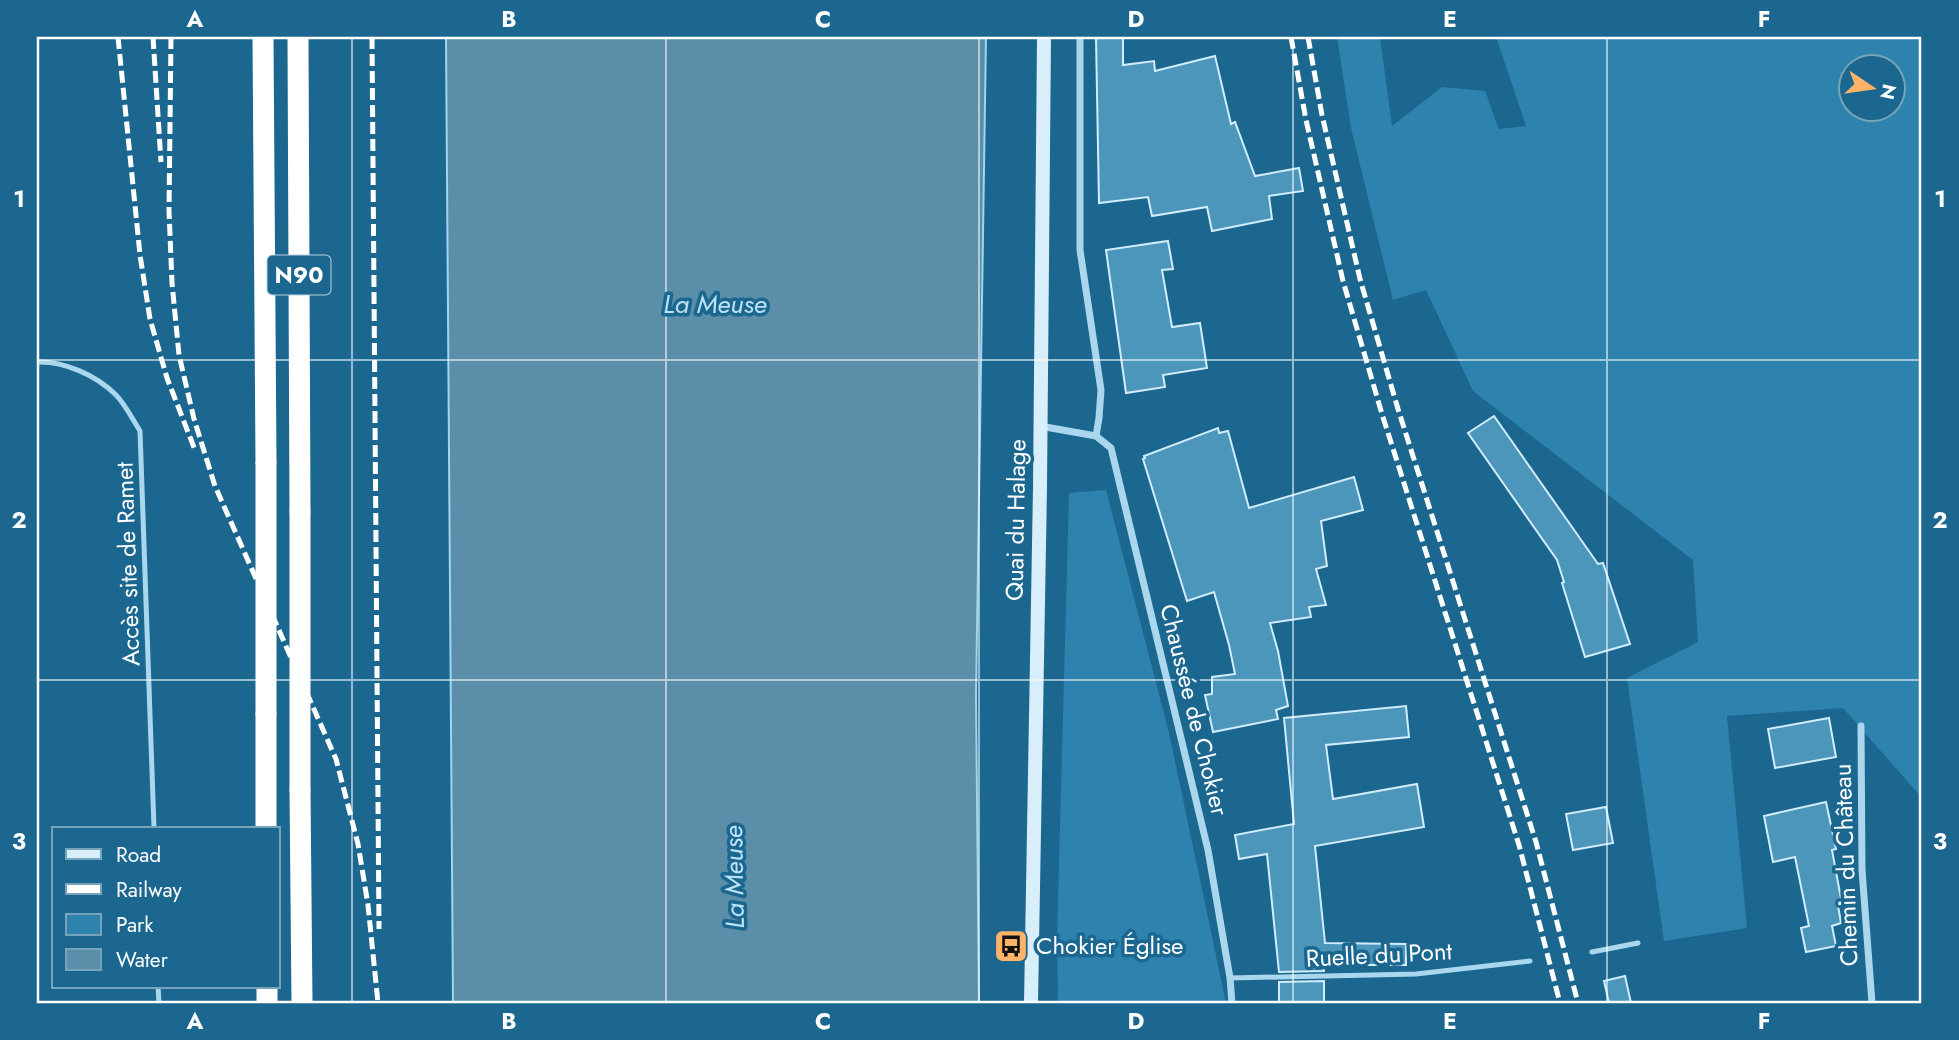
<svg xmlns="http://www.w3.org/2000/svg" width="1959" height="1040" font-family="Jost,sans-serif">
	<style>
		.green { fill: #2e83ae; fill-rule: evenodd }
		.water { fill: #5b8ea9; stroke: #9ed5f0; stroke-width: 2 }
		.building { fill: #4c95bb; stroke: #d1ecfa; stroke-width: 2 }
		.lines { fill: none; stroke-linecap: round; stroke-linejoin: round }
		.lane { stroke: #aad7ee; stroke-width: 5 }
		.street { stroke: #aad7ee; stroke-width: 7 }
		.secondary { stroke: #d8eefa; stroke-width: 14 }
		.highway { stroke: #fff; stroke-width: 21 }
		.rail { stroke: #fff; stroke-width: 5; stroke-dasharray: 12 5; stroke-linecap: butt }
		.highway-bridge { stroke: #fff; stroke-width: 21 }
		.grid { fill: none; stroke: #fff; stroke-width: 2; stroke-opacity: 0.55 }
		.labels { text-anchor: middle; stroke-width: 7; stroke-linejoin: round; paint-order: stroke }
		.shield { fill: #1b6790; stroke: #bbd1de; stroke-width: 2 }
		.shield-label { font-size: 23px; font-weight: bold; fill: #fff }
		.street-label { font-size: 24px; fill: #fff; stroke: #1b6790 }
		.poi-label { font-size: 24px; fill: #fff; stroke: #1b6790; text-anchor: start }
		.water-label { font-size: 26px; font-style: italic; fill: #bbe2f6; stroke: #1b6790 }
		.neatline { fill: none; stroke: #fff; stroke-width: 2.5 }
		.grid-label { font-size: 23px; text-anchor: middle; font-weight: bold; fill: #fff }
	</style>
	<rect width="100%" height="100%" fill="#1b6790"/>
	<g class="green">
		<path d="M 1337,37 L 1380,37 L 1392,126 L 1442,87 L 1485,91 L 1499,129 L 1526,126 L 1496,37 L 1922,37 L 1922,798 L 1843,708 L 1727,716 L 1747,928 L 1664,941 L 1627,678 L 1698,642 L 1693,560 L 1473,391 L 1426,290 L 1393,300 L 1351,128 ZM 1850,66 L 1892,66 L 1892,108 L 1850,108 Z"/>
		<path d="M 1106,490 L 1169,733 L 1226,1003 L 1058,1003 L 1057,937 L 1069,493 Z"/>
	</g>
	<path class="water" d="M 446,37 L 986,37 L 976,696 L 979,1003 L 453,1003 Z"/>
	<g class="building">
		<path d="M 1096,37 L 1123,37 L 1123,65 L 1154,61 L 1155,71 L 1215,56 L 1231,124 L 1235,122 L 1255,176 L 1299,168 L 1303,191 L 1269,196 L 1272,219 L 1212,231 L 1207,207 L 1152,216 L 1148,197 L 1099,203 Z"/>
		<path d="M 1168,241 L 1173,269 L 1162,270 L 1172,327 L 1200,323 L 1207,368 L 1163,375 L 1165,387 L 1126,393 L 1106,250 Z"/>
		<path d="M 1494,416 L 1598,564 L 1603,563 L 1630,644 L 1585,657 L 1562,583 L 1564,582 L 1557,560 L 1468,433 Z"/>
		<path d="M 1218,428 L 1219,433 L 1228,431 L 1249,508 L 1354,477 L 1363,510 L 1321,521 L 1327,566 L 1316,569 L 1326,605 L 1309,607 L 1311,617 L 1270,623 L 1278,651 L 1288,706 L 1276,710 L 1278,719 L 1213,732 L 1205,695 L 1212,694 L 1212,677 L 1235,674 L 1229,645 L 1214,592 L 1187,601 L 1143,459 L 1145,458 L 1144,456 Z"/>
		<path d="M 1406,706 L 1409,737 L 1326,745 L 1333,799 L 1417,784 L 1424,827 L 1315,846 L 1325,943 L 1406,944 L 1406,965 L 1324,965 L 1324,971 L 1279,972 L 1267,854 L 1239,859 L 1235,835 L 1294,824 L 1284,718 Z"/>
		<path d="M 1829,718 L 1836,757 L 1775,768 L 1768,729 Z"/>
		<path d="M 1826,802 L 1836,849 L 1832,850 L 1842,904 L 1838,905 L 1841,923 L 1832,926 L 1836,946 L 1806,952 L 1801,928 L 1809,926 L 1795,857 L 1773,862 L 1764,816 Z"/>
		<path d="M 1606,807 L 1613,843 L 1573,850 L 1566,814 Z"/>
		<path d="M 1625,976 L 1631,1003 L 1609,1003 L 1604,981 Z"/>
		<path d="M 1324,981 L 1324,1003 L 1279,1003 L 1279,982 Z"/>
	</g>
	<g class="lines">
		<g class="lane">
			<path d="M 37,362 C 64,361 96,375 116,395 C 125,404 133,420 140,431 L 154,828"/>
			<path d="M 1592,952 L 1638,943"/>
			<path d="M 1230,978 L 1416,974 L 1530,961"/>
			<path d="M 158,986 L 159,1003"/>
		</g>
		<g class="street">
			<path d="M 1080,37 L 1080,250 L 1101,390 L 1099,418 L 1096,436"/>
			<path d="M 1040,426 L 1096,436 L 1111,448 L 1208,850 L 1230,978 L 1232,1003"/>
			<path d="M 1861,726 L 1862,870 L 1872,1003"/>
		</g>
		<path class="secondary" d="M 1031,1003 L 1040,487 L 1044,37"/>
		<g class="highway">
			<path d="M 263,37 L 266,463"/>
			<path d="M 298,37 L 300,512"/>
			<path d="M 266,714 L 266,828"/>
			<path d="M 300,790 L 302,1003"/>
			<path d="M 267,986 L 267,1003"/>
		</g>
		<g class="rail">
			<path d="M 118,37 L 140,255 L 150,319 L 167,378 L 195,450"/>
			<path d="M 153,37 L 161,162"/>
			<path d="M 171,37 L 169,211 L 172,283 L 179,355 L 194,419 L 215,486 L 336,759 L 358,844 L 368,905 L 378,1003"/>
			<path d="M 372,37 L 379,929"/>
			<path d="M 1291,37 L 1306,120 L 1343,281 L 1382,414 L 1519,845 L 1560,1003"/>
			<path d="M 1308,37 L 1322,115 L 1360,279 L 1398,409 L 1536,842 L 1578,1003"/>
		</g>
		<g class="highway-bridge">
			<path d="M 266,463 L 266,714"/>
			<path d="M 300,512 L 300,790"/>
		</g>
	</g>
	<path class="grid" d="M 352,37 L 352,1003M 666,37 L 666,1003M 979,37 L 979,1003M 1293,37 L 1293,1003M 1607,37 L 1607,1003M 37,360 L 1922,360M 37,680 L 1922,680"/>
	<defs>
		<g id="bus-square" transform="scale(1.75)"><rect x="-9" y="-9" width="18" height="18" rx="4" fill="#ffb368" stroke="#1b6790"/><path d="M-5-6H5V4H4V6H2V4H-2V6H-4V4H-5ZM-3.5-4V0h7V-4ZM-3.5 1.2v1.5H-2V1.2ZM2 1.2v1.5H3.5V1.2Z" fill="#111"/></g>
	</defs>
	<g fill-rule="evenodd">
		<use href="#bus-square" x="1011" y="946"/>
	</g>
	<g class="labels">
		<rect class="shield" x="267.5" y="255.5" width="63" height="39" rx="5"/>
		<g class="shield-label">
			<text x="299" y="283">N90</text>
		</g>
		<g class="street-label">
			<text transform="translate(1016 520) rotate(-89)" y="8">Quai du Halage</text>
			<text transform="translate(128 564) rotate(-92)" y="8">Accès site de Ramet</text>
			<text transform="translate(1194 710) rotate(76)" y="8">Chaussée de Chokier</text>
			<text transform="translate(1846 865) rotate(-92)" y="8">Chemin du Château</text>
			<text transform="translate(1379 955) rotate(-3)" y="8">Ruelle du Pont</text>
		</g>
		<g class="poi-label">
			<text x="1036" y="954">Chokier Église</text>
		</g>
		<g class="water-label">
			<text x="715" y="313">La Meuse</text>
			<text transform="translate(734 877) rotate(-91)" y="9">La Meuse</text>
		</g>
	</g>
	<rect width="1959" height="1040" fill="none" stroke="#1b6790" stroke-width="77"/>
	<rect x="52" y="827" width="228" height="161" fill="#1b6790" stroke="#76a4bc" stroke-width="2"/>
	<rect x="66" y="849" width="35" height="10" fill="#d8eefa" stroke="#76a4bc" stroke-width="2"/>
	<text x="116" y="862" font-size="21" fill="#ffffff">Road</text>
	<rect x="66" y="884" width="35" height="10" fill="#ffffff" stroke="#76a4bc" stroke-width="2"/>
	<text x="116" y="897" font-size="21" fill="#ffffff">Railway</text>
	<rect x="66" y="914" width="35" height="21" fill="#2e83ae" stroke="#76a4bc" stroke-width="2"/>
	<text x="116" y="932" font-size="21" fill="#ffffff">Park</text>
	<rect x="66" y="949" width="35" height="21" fill="#5b8ea9" stroke="#76a4bc" stroke-width="2"/>
	<text x="116" y="967" font-size="21" fill="#ffffff">Water</text>
	<g transform="translate(1872 88) rotate(103)"><circle r="33" fill="#1b6790" stroke="#76a4bc" stroke-width="2"/>
	<path d="M0-5L12 26L0 18L-12 26Z" fill="#ffb368"/>
	<text y="-10" font-size="19" font-weight="bold" text-anchor="middle" fill="#ffffff">N</text>
	</g>
	<rect x="38" y="38" width="1882" height="964" class="neatline"/>
	<g class="grid-label">
		<text x="195" y="27">A</text>
		<text x="509" y="27">B</text>
		<text x="823" y="27">C</text>
		<text x="1136" y="27">D</text>
		<text x="1450" y="27">E</text>
		<text x="1764" y="27">F</text>
		<text x="19" y="207">1</text>
		<text x="1940" y="207">1</text>
		<text x="19" y="528">2</text>
		<text x="1940" y="528">2</text>
		<text x="19" y="849">3</text>
		<text x="1940" y="849">3</text>
		<text x="195" y="1029">A</text>
		<text x="509" y="1029">B</text>
		<text x="823" y="1029">C</text>
		<text x="1136" y="1029">D</text>
		<text x="1450" y="1029">E</text>
		<text x="1764" y="1029">F</text>
	</g>
</svg>
